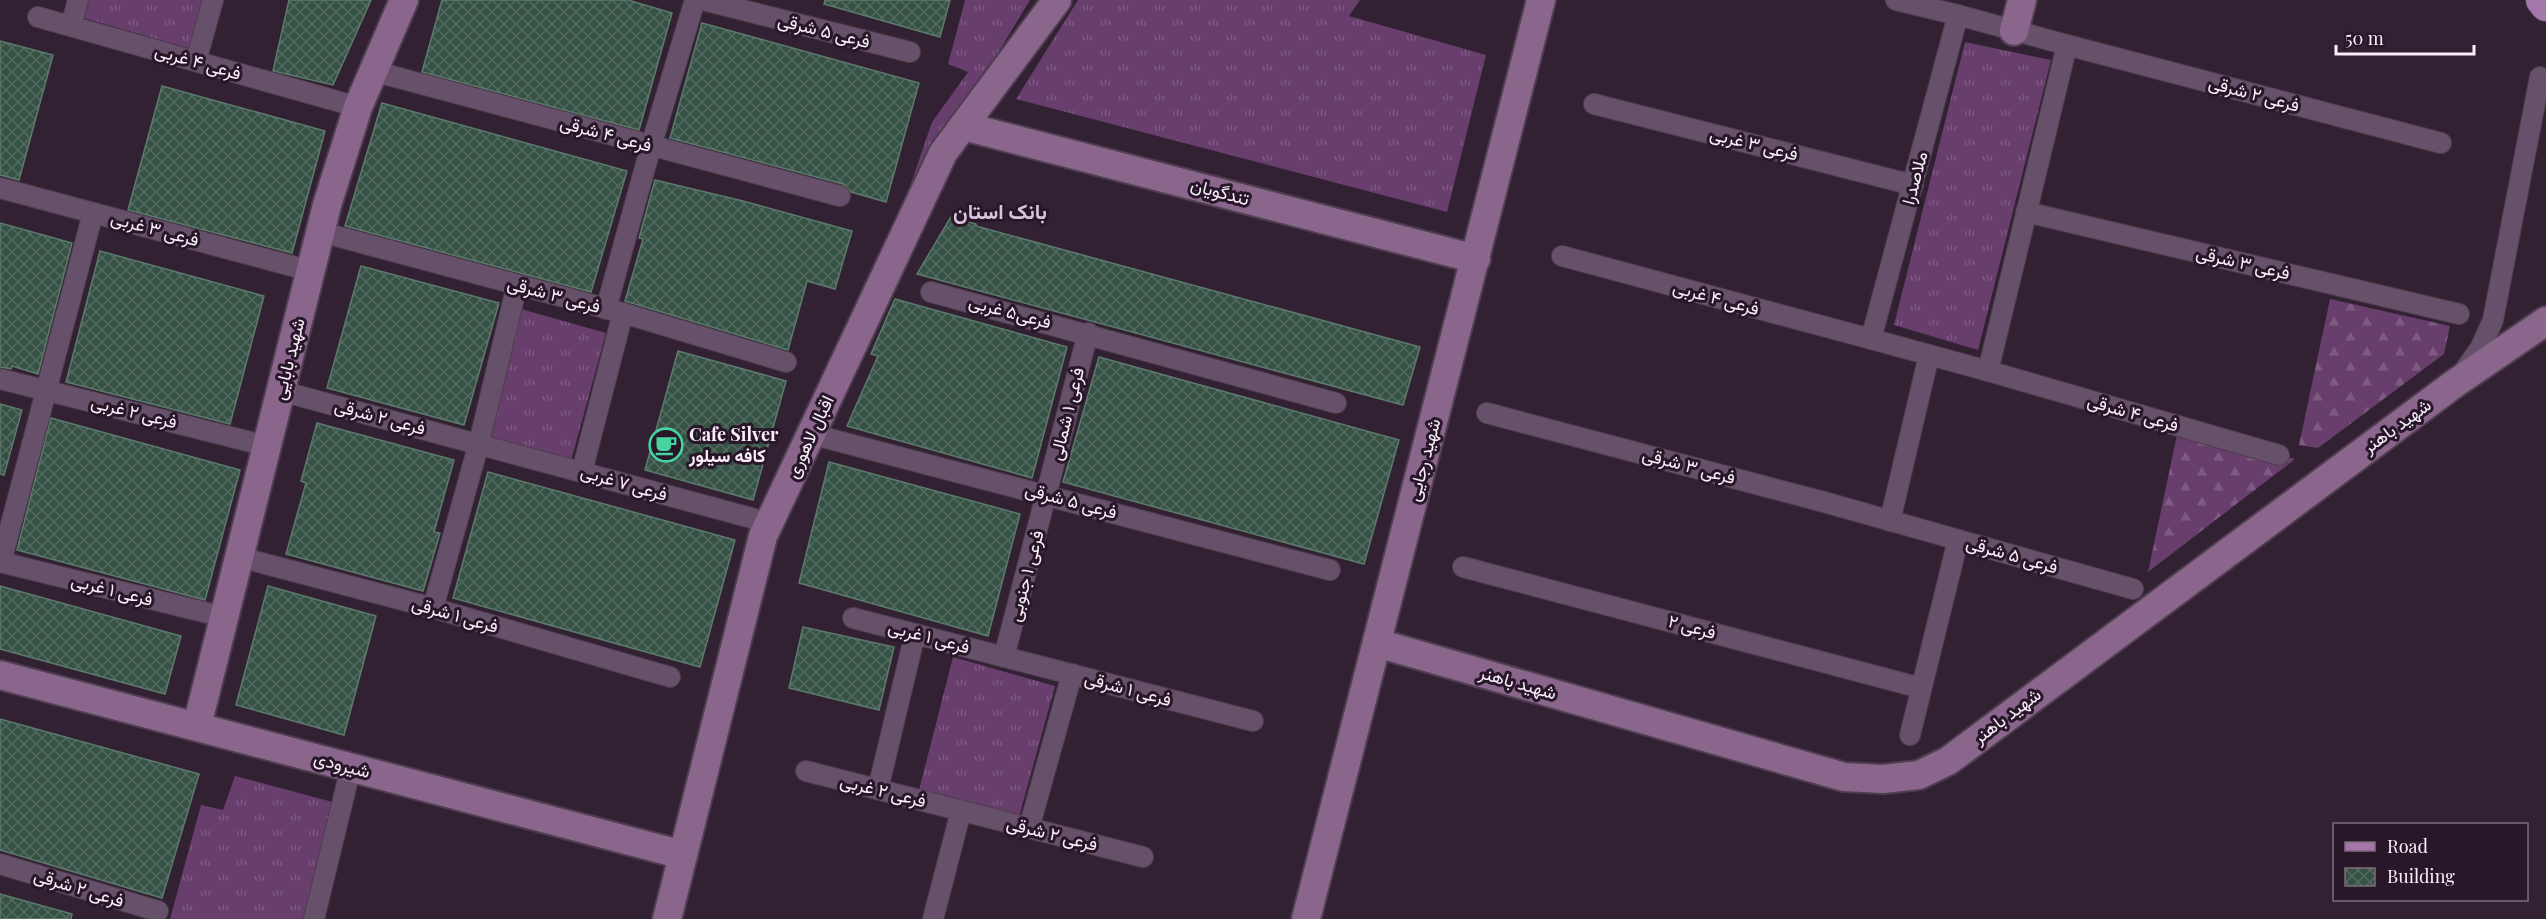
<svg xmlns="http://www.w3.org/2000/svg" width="2546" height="919" font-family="'Playfair Display',Vazirmatn,serif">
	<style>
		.grass { fill: url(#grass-tufts) }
		.forest { fill: url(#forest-firs) }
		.building { fill: url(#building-cross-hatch); stroke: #5d7b6c; stroke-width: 1.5 }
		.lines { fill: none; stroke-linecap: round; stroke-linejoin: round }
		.street-casing { stroke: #4e3e4f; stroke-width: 22 }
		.secondary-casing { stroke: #4e3e4f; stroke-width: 32 }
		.primary-casing { stroke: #4e3e4f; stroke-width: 34 }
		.street { stroke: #675069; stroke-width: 20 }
		.secondary { stroke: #8a668d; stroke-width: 28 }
		.primary { stroke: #a576a9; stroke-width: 32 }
		.labels { text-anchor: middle; stroke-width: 6; stroke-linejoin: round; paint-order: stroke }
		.street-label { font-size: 18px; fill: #faeefb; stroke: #281729 }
		.poi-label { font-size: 18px; font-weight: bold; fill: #faeefb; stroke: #281729; text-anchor: start }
		.quarter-label { font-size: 21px; font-weight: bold; fill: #dac4dc; stroke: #281729 }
	</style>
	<defs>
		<pattern id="grass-tufts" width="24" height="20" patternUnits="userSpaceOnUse" patternTransform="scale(1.5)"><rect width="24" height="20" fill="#683e6c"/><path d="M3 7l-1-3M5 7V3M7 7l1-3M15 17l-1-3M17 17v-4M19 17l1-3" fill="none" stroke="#7e5a82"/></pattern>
		<pattern id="forest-firs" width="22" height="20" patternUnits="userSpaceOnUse" patternTransform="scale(1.5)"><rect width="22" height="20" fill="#683e6c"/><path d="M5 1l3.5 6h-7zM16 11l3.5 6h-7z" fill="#7e5a82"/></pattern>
		<pattern id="building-cross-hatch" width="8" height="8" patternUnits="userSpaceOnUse" patternTransform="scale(1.5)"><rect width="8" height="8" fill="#355245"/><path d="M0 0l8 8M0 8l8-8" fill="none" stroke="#536b61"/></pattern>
	</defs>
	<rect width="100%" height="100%" fill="#322133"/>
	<g class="grass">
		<path d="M 85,0 L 203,0 L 191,49 L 80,17 Z"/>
		<path d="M 965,0 L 1030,0 L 901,213 L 932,122 L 968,72 L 948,64 Z"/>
		<path d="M 1078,0 L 1360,0 L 1349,16 L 1486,55 L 1447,212 L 1016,99 Z"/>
		<path d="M 1965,42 L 2051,60 L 1978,350 L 1894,325 Z"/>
		<path d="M 521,309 L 606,333 L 571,461 L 486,438 Z"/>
		<path d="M 953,657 L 1055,686 L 1019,817 L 919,790 Z"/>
		<path d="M 235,776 L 340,804 L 311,919 L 170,919 L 201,805 L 223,810 Z"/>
	</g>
	<g class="forest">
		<path d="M 2330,299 L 2450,326 L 2444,354 L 2318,448 L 2299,445 Z"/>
		<path d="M 2178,430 L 2295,459 L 2148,572 Z"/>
	</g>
	<g class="building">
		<path d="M 289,0 L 371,0 L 333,85 L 273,71 Z"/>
		<path d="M 442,0 L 628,0 L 672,13 L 639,130 L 422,72 Z"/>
		<path d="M 825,0 L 950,0 L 940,37 L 824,4 Z"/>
		<path d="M 702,23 L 919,83 L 886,202 L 851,192 L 843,184 L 670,138 Z"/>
		<path d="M 0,41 L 53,55 L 19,180 L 0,175 Z"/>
		<path d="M 162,86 L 325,131 L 292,253 L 128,210 Z"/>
		<path d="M 382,103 L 627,171 L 591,292 L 345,226 Z"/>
		<path d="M 655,180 L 743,201 L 852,231 L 835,289 L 807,281 L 788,350 L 625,301 L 643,239 L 639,238 Z"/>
		<path d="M 951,217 L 976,224 L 976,226 L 1420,347 L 1403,405 L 917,274 Z"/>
		<path d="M 0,223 L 72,243 L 38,374 L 12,366 L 11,369 L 0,367 Z"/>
		<path d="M 100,251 L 264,296 L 230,424 L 66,382 Z"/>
		<path d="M 361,266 L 499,303 L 464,425 L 327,388 Z"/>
		<path d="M 895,299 L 1067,347 L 1032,478 L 847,426 L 878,356 L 871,354 Z"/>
		<path d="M 678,351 L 786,381 L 753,500 L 645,470 Z"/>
		<path d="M 1099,357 L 1399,440 L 1364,564 L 1063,482 Z"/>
		<path d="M 0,404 L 22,410 L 4,475 L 0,474 Z"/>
		<path d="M 51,418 L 240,470 L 205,600 L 17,550 Z"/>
		<path d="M 317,423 L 454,460 L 434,532 L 440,533 L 423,591 L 286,554 L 306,483 L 301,481 Z"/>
		<path d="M 829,462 L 1020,514 L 988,636 L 799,583 Z"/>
		<path d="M 488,472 L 735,540 L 700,667 L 453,598 Z"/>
		<path d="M 0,586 L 181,636 L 165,694 L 0,649 Z"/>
		<path d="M 268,586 L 376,616 L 344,735 L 236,705 Z"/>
		<path d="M 803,627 L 894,647 L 879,710 L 789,688 Z"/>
		<path d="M 0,719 L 199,774 L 162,898 L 0,850 Z"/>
		<path d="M 0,894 L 72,914 L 71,919 L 0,919 Z"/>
	</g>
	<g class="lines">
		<g class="street-casing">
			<g id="street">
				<path d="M 703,0 L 910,52"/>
				<path d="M 1896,0 L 1958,15"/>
				<path d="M 1958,15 L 2067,45 L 1988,371 L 1871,339 Z"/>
				<path d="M 38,17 L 358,107"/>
				<path d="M 71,26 L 78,0"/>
				<path d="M 2067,45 L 2441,143"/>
				<path d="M 196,61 L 213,0"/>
				<path d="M 373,71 L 840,196"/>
				<path d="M 1594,104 L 1913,185"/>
				<path d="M 0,188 L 311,271"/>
				<path d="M 2026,212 L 2459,314"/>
				<path d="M 321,232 L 623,313 L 786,362"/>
				<path d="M 1562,256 L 1871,339"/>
				<path d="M 931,292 L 1336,403"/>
				<path d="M 606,309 L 651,146 L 695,0"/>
				<path d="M 1988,371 L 2279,455"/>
				<path d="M 2464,371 L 2481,347 L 2493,320 L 2540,77"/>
				<path d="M 0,379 L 267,446"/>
				<path d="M 281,391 L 770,523"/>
				<path d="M 1487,413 L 1824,502 L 2133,589"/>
				<path d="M 811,434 L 1330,570"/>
				<path d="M 582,471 L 623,313"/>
				<path d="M 1890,521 L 1929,355"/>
				<path d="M 239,557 L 433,608 L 670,677"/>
				<path d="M 0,562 L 224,617"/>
				<path d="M 1,562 L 93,213"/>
				<path d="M 1463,567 L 1921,688"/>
				<path d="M 433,608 L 479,443 L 517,285"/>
				<path d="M 853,618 L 1253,721"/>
				<path d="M 1004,657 L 1088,333"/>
				<path d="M 1910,735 L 1958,540"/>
				<path d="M 806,771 L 1143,857"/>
				<path d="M 878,789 L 915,634"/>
				<path d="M 1029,828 L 1072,674"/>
				<path d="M 0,864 L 158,911"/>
				<path d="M 314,919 L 351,767"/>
				<path d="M 933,919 L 961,811"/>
			</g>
		</g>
		<g class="secondary-casing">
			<g id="secondary">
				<path d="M 2014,31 L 2022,0"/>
				<path d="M 963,126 L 1476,259"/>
				<path d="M 1377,643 L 1844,777 L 1883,779 L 1919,775 L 1948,761 L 2454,384 L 2546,321"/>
				<path d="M 0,675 L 683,855"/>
				<path d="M 197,726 L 327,205 L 358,107 L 404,0"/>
				<path d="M 667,919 L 763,536 L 943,153 L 1057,0"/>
				<path d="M 1306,919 L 1541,0"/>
			</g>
		</g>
		<g class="primary-casing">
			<path id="primary" d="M 2542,0 L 2546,5"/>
		</g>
		<use href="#street" class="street"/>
		<use href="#secondary" class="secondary"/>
		<use href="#primary" class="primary"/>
	</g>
	<defs>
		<g id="cafe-ring" transform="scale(1.725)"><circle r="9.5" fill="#281729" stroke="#45d49f" stroke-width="1.5"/><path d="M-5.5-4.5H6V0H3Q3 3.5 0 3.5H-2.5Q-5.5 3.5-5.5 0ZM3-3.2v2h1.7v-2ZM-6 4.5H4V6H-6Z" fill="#45d49f"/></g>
	</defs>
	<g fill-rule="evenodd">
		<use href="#cafe-ring" x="666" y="445"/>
	</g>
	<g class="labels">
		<g class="street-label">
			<text transform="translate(824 31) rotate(14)" y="6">فرعی ۵ شرقی</text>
			<text transform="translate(198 62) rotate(16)" y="6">فرعی ۴ غربی</text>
			<text transform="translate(2254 94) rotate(15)" y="6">فرعی ۲ شرقی</text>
			<text transform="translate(606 134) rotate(15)" y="6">فرعی ۴ شرقی</text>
			<text transform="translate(1754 144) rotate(14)" y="6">فرعی ۳ غربی</text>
			<text transform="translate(1915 178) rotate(-75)" y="6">ملاصدرا</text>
			<text transform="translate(1220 192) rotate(15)" y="6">تندگویان</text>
			<text transform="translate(155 229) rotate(15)" y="6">فرعی ۳ غربی</text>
			<text transform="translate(2243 263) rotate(13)" y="6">فرعی ۳ شرقی</text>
			<text transform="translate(554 295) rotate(15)" y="6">فرعی ۳ شرقی</text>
			<text transform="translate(1716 298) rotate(15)" y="6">فرعی ۴ غربی</text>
			<text transform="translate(1010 312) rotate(15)" y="6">فرعی۵ غربی</text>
			<text transform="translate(289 359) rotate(-76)" y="6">شهید بابایی</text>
			<text transform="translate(134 412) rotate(14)" y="6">فرعی ۲ غربی</text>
			<text transform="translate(2133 413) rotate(16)" y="6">فرعی ۴ شرقی</text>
			<text transform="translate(1067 414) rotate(-76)" y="6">فرعی ۱ شمالی</text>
			<text transform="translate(380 417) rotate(15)" y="6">فرعی ۲ شرقی</text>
			<text transform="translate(2397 426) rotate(-36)" y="6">شهید باهنر</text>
			<text transform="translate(810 437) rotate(-65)" y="6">اقبال لاهوری</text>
			<text transform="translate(1424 460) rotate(-75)" y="6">شهید رجایی</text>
			<text transform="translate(1689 466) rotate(15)" y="6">فرعی ۳ شرقی</text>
			<text transform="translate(624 483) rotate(16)" y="6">فرعی ۷ غربی</text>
			<text transform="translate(1071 501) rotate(15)" y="6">فرعی ۵ شرقی</text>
			<text transform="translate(2012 555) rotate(16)" y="6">فرعی ۵ شرقی</text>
			<text transform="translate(1026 576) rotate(-75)" y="6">فرعی ۱ جنوبی</text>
			<text transform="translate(112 590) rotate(14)" y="6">فرعی ۱ غربی</text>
			<text transform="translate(455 615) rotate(16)" y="6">فرعی ۱ شرقی</text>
			<text transform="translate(1692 627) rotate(15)" y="6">فرعی ۲</text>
			<text transform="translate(929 637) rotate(15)" y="6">فرعی ۱ غربی</text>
			<text transform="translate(1518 683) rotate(16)" y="6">شهید باهنر</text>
			<text transform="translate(1128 689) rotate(15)" y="6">فرعی ۱ شرقی</text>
			<text transform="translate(2007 716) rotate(-37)" y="6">شهید باهنر</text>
			<text transform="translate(342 765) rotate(15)" y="6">شیرودی</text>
			<text transform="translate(883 791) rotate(14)" y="6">فرعی ۲ غربی</text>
			<text transform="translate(1052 834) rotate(14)" y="6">فرعی ۲ شرقی</text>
			<text transform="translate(79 888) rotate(17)" y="6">فرعی ۲ شرقی</text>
		</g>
		<g class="poi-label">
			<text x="689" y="441">Cafe Silver<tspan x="689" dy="21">کافه سیلور</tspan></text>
		</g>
		<g class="quarter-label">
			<text x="1000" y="219">بانک استان</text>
		</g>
	</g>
	<rect x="2333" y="823" width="195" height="78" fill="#281729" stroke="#7c6d7d" stroke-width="1.5"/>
	<rect x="2345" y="842" width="30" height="9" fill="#a576a9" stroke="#7c6d7d" stroke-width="1.5"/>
	<text x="2387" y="853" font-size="18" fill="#faeefb">Road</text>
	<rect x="2345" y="868" width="30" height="18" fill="url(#building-cross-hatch)" stroke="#7c6d7d" stroke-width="1.5"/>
	<text x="2387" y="883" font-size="18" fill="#faeefb">Building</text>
	<path d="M2336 45v9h138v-9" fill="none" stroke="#faeefb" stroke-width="3"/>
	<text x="2345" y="45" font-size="18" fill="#faeefb" stroke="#281729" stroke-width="4.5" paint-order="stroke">50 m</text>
</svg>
